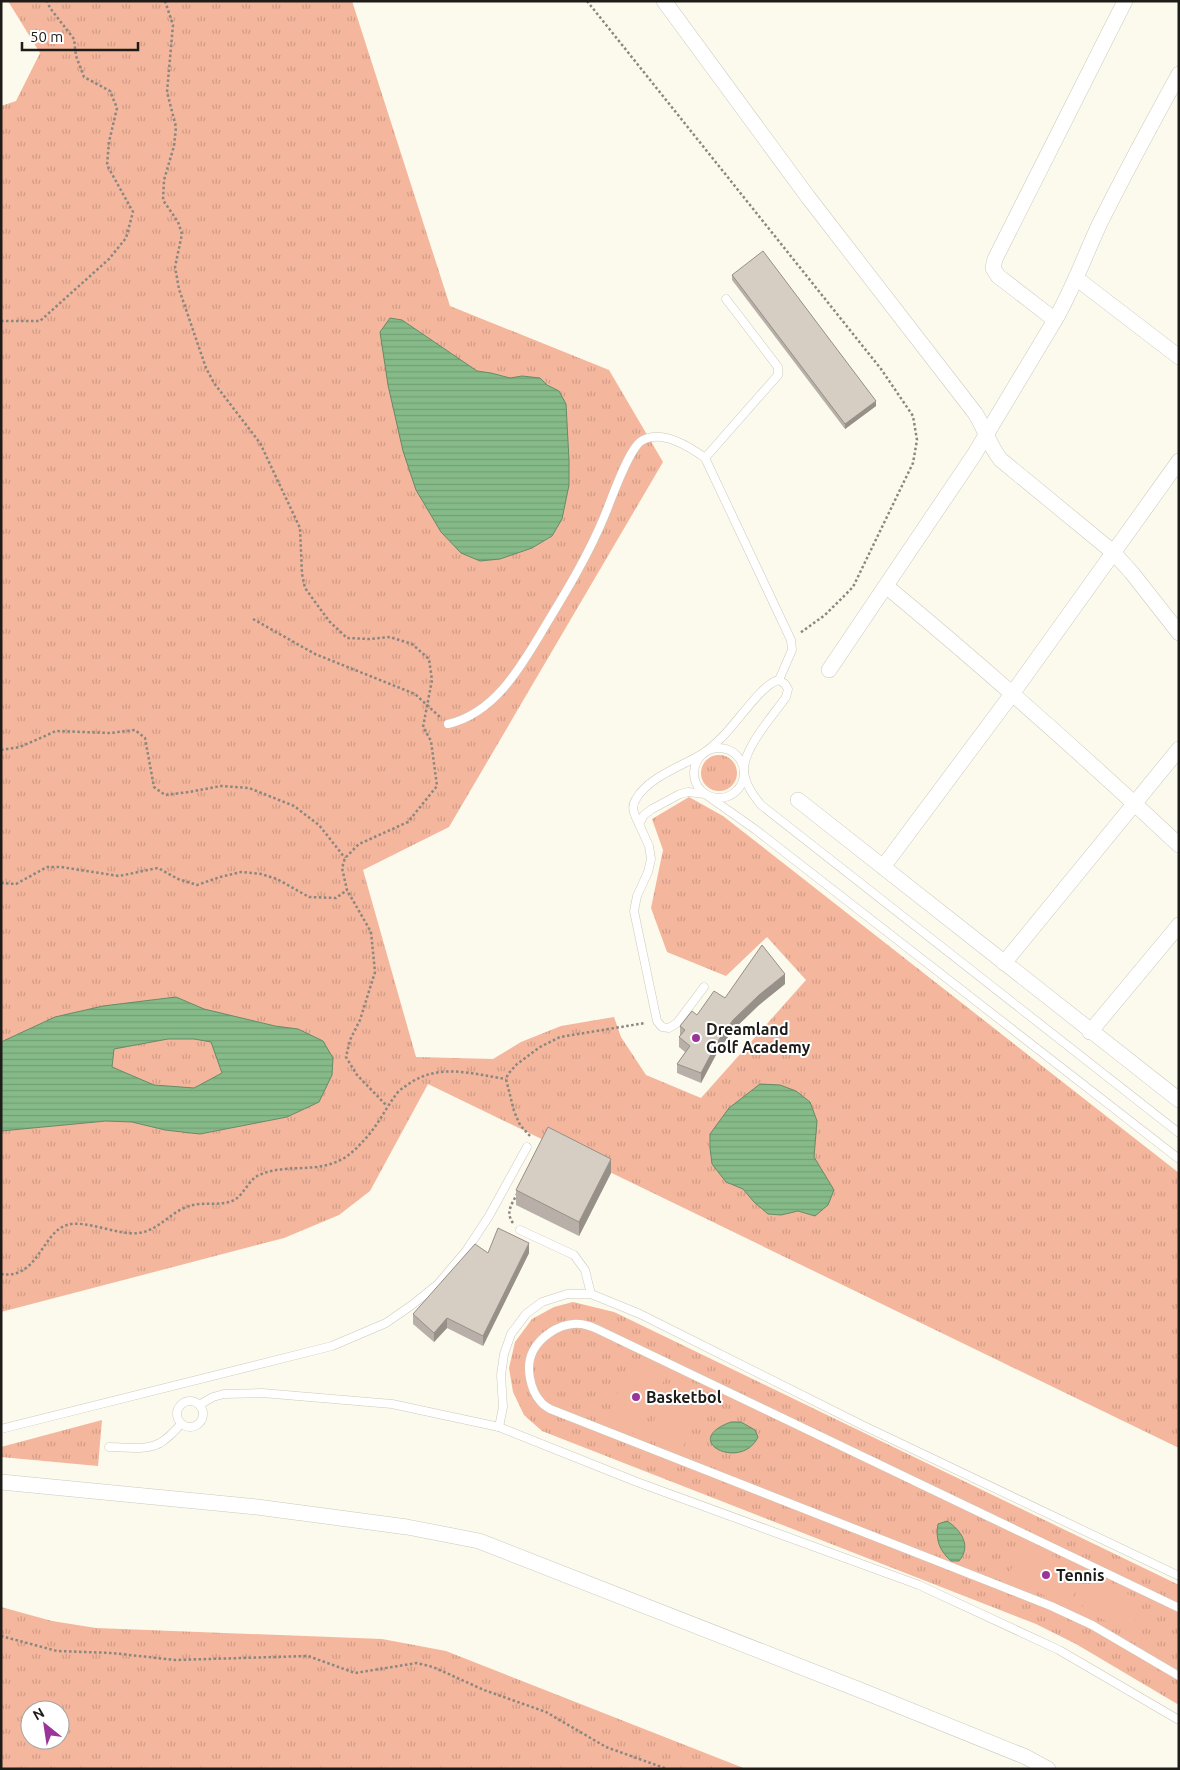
<svg xmlns="http://www.w3.org/2000/svg" width="1180" height="1770" font-family="Ubuntu,sans-serif">
	<style>
		.grass { fill: url(#grass-tufts); fill-rule: evenodd }
		.pitch { fill: #f4b69c }
		.water { fill: url(#water-rules); stroke: #668b67; fill-rule: evenodd }
		.lines { fill: none; stroke-linecap: round; stroke-linejoin: round }
		.lane-casing { stroke: #ccc9bd; stroke-width: 9 }
		.street-casing { stroke: #ccc9bd; stroke-width: 16 }
		.path { stroke: #89877f; stroke-width: 2.5; stroke-dasharray: 2.5 2.5; stroke-linecap: butt }
		.lane { stroke: #fff; stroke-width: 8 }
		.street { stroke: #fff; stroke-width: 15 }
		.wall { fill: #b8b0a8 }
		.shaded-wall { fill: #969088 }
		.building { fill: #d6cdc3; stroke: #969088 }
		.poi-dot { fill: #9b3498; stroke: #fff; stroke-width: 2 }
		.labels { text-anchor: middle; stroke-width: 4; stroke-linejoin: round; paint-order: stroke }
		.poi-label { font-size: 16px; font-weight: bold; fill: #1d1c18; stroke: #fff; text-anchor: start }
	</style>
	<defs>
		<pattern id="grass-tufts" width="24" height="20" patternUnits="userSpaceOnUse" patternTransform="scale(1.25)"><rect width="24" height="20" fill="#f4b69c"/><path d="M3 7l-1-3M5 7V3M7 7l1-3M15 17l-1-3M17 17v-4M19 17l1-3" fill="none" stroke="#d19c86"/></pattern>
		<pattern id="water-rules" width="6" height="5" patternUnits="userSpaceOnUse" patternTransform="scale(1.25)"><rect width="6" height="5" fill="#86bb89"/><path d="M0 2.5h6" fill="none" stroke="#73a076"/></pattern>
	</defs>
	<rect width="100%" height="100%" fill="#fcf9ed"/>
	<g class="grass">
		<path d="M 8,1 L 352,1 L 450,306 L 609,370 L 663,462 L 449,827 L 363,870 L 416,1057 L 493,1059 L 521,1042 L 561,1026 L 614,1017 L 621,1037 L 646,1075 L 701,1098 L 806,980 L 767,937 L 726,976 L 667,952 L 651,908 L 663,850 L 652,819 L 689,797 L 723,816 L 1179,1173 L 1179,1448 L 428,1084 L 370,1191 L 339,1215 L 284,1238 L 1,1312 L 1,106 L 16,101 L 40,53 Z"/>
		<circle cx="719" cy="773" r="18"/>
		<path d="M 573,1302 L 614,1312 L 1179,1585 L 1179,1705 L 1076,1644 L 1036,1624 L 542,1431 L 524,1415 L 513,1392 L 509,1368 L 515,1342 L 532,1319 L 554,1307 Z"/>
		<path d="M 102,1420 L 98,1466 L 1,1457 L 1,1447 Z"/>
		<path d="M 1,1607 L 52,1621 L 96,1628 L 382,1639 L 446,1651 L 746,1769 L 1,1769 ZM 30,1710 L 60,1710 L 60,1740 L 30,1740 Z"/>
	</g>
	<g class="pitch">
		<path d="M 632,1358 L 667,1373 L 640,1436 L 606,1421 Z"/>
		<path d="M 673,1375 L 708,1389 L 681,1452 L 647,1437 Z"/>
		<path d="M 1025,1542 L 1085,1572 L 1068,1607 L 1007,1577 Z"/>
		<path d="M 1096,1578 L 1144,1602 L 1129,1632 L 1081,1609 Z"/>
	</g>
	<g class="water">
		<path d="M 390,318 L 402,320 L 477,371 L 491,373 L 510,378 L 522,376 L 540,378 L 547,385 L 559,391 L 566,404 L 569,460 L 569,485 L 562,519 L 552,536 L 532,548 L 500,559 L 480,561 L 461,553 L 441,532 L 416,490 L 403,451 L 388,385 L 380,332 Z"/>
		<path d="M 176,997 L 204,1009 L 275,1026 L 298,1029 L 323,1041 L 333,1058 L 332,1075 L 319,1102 L 287,1117 L 200,1134 L 165,1130 L 132,1122 L 106,1121 L 1,1131 L 1,1042 L 55,1017 L 103,1006 ZM 168,1039 L 194,1039 L 211,1042 L 222,1073 L 194,1088 L 154,1085 L 112,1067 L 114,1049 Z"/>
		<path d="M 760,1084 L 780,1085 L 796,1091 L 810,1102 L 817,1121 L 814,1157 L 834,1190 L 828,1205 L 815,1216 L 798,1211 L 781,1215 L 768,1214 L 754,1202 L 743,1189 L 726,1182 L 712,1164 L 710,1148 L 710,1134 L 729,1108 Z"/>
		<path d="M 731,1422 L 741,1422 L 755,1430 L 758,1437 C 742,1472 678,1441 731,1422 Z"/>
		<path d="M 947,1521 C 961,1530 972,1546 959,1561 L 951,1561 C 940,1551 935,1540 938,1524 Z"/>
	</g>
	<g class="lines">
		<g class="lane-casing">
			<g id="lane">
				<path d="M 705,458 L 778,375 L 778,367 L 726,299"/>
				<path d="M 448,724 C 499,712 525,659 550,618 C 570,585 589,553 604,517 C 611,501 629,446 643,440 C 662,430 689,446 705,458 L 791,640 L 792,650 L 779,680"/>
				<circle cx="719" cy="773" r="25"/>
				<path d="M 639,824 L 649,846 L 651,859 L 648,872 L 637,896 L 634,911 L 657,1021 L 662,1027 L 669,1028 L 677,1023 L 704,987"/>
				<path d="M 1179,1133 L 761,805 C 753,795 745,784 744,771 C 743,748 773,716 786,697 L 788,689 L 785,684 L 779,680 C 762,683 735,726 720,739 C 715,744 711,748 705,752 C 684,766 649,776 636,799 C 630,808 635,815 639,824 L 644,815 L 652,809 L 680,794 L 688,792 L 705,794 L 756,830 L 1179,1159"/>
				<path d="M 520,1230 L 574,1255 L 585,1270 L 591,1294"/>
				<circle cx="190" cy="1414" r="13"/>
				<path d="M 199,1405 L 213,1397 L 224,1394 L 262,1393 L 392,1404 L 499,1427 L 637,1482 L 919,1585 L 1059,1650 L 1179,1720"/>
				<path d="M 499,1427 L 503,1407 L 501,1375 L 504,1354 L 511,1334 L 526,1314 L 542,1302 L 567,1294 L 591,1294 L 640,1314 L 862,1425 L 1179,1576"/>
				<path d="M 1,1429 L 332,1346 L 386,1323 L 412,1305 L 438,1284 L 466,1251 L 489,1216 L 527,1147"/>
				<path d="M 109,1447 C 125,1447 146,1451 160,1443 C 168,1438 175,1431 181,1424"/>
				<path d="M 1179,1608 L 599,1330 C 591,1326 583,1323 573,1324 C 558,1325 540,1337 533,1351 C 525,1366 530,1390 541,1402 C 543,1405 547,1407 550,1409 L 1051,1606 L 1092,1625 L 1179,1676"/>
			</g>
		</g>
		<g class="street-casing">
			<g id="street">
				<path d="M 664,1 L 808,197 L 975,413 C 985,428 989,446 1001,460 L 1113,552 L 1132,573 L 1179,633"/>
				<path d="M 1076,278 L 1179,357"/>
				<path d="M 1055,320 L 998,276 L 993,268 L 995,259 L 1125,1"/>
				<path d="M 886,586 C 986,669 1084,756 1179,845"/>
				<path d="M 829,670 L 974,455 L 1055,320 C 1073,289 1085,255 1100,223 C 1125,173 1152,123 1179,74"/>
				<path d="M 798,800 L 1179,1100"/>
				<path d="M 883,867 L 1012,694 L 1179,461"/>
				<path d="M 1004,963 L 1179,749"/>
				<path d="M 1090,1032 L 1179,925"/>
				<path d="M 1,1482 L 257,1507 L 407,1527 L 479,1541 L 860,1690 L 1026,1757 L 1048,1769"/>
			</g>
		</g>
		<g class="path">
			<path d="M 165,1 L 173,25 L 167,92 L 176,127 L 174,146 L 164,180 L 163,200 L 178,222 L 182,234 L 175,267 L 179,289 L 206,368 L 214,383 L 260,443 L 300,528 L 302,574 L 305,588 L 329,621 L 347,638 L 369,639 L 390,637 L 412,644 L 429,659 L 432,680 L 423,727 L 431,741 L 437,786 L 408,822 L 359,844 L 345,858 L 342,868 L 347,890 L 371,932 L 375,972 L 360,1020 L 350,1040 L 346,1057 L 357,1075 L 387,1106"/>
			<path d="M 587,1 L 881,369 L 913,416 L 917,440 L 913,463 L 853,587 L 825,615 L 800,633"/>
			<path d="M 1,321 L 40,321 L 109,259 L 126,238 L 133,212 L 107,165 L 109,142 L 117,108 L 110,91 L 84,77 L 76,56 L 74,39 L 50,8 L 47,1"/>
			<path d="M 253,619 L 315,654 L 415,694 L 441,718"/>
			<path d="M 1,750 L 20,747 L 56,731 L 110,733 L 135,730 L 145,738 L 154,787 L 165,795 L 189,792 L 221,786 L 249,788 L 294,806 L 319,825 L 345,858"/>
			<path d="M 1,883 L 16,884 L 47,867 L 61,867 L 119,876 L 158,868 L 178,879 L 197,885 L 220,877 L 241,872 L 261,874 L 277,879 L 309,897 L 336,898 L 347,890"/>
			<path d="M 530,1136 L 520,1125 L 514,1111 L 506,1079 L 508,1074 L 517,1064 L 540,1047 L 560,1037 L 645,1023"/>
			<path d="M 513,1223 C 505,1212 512,1204 517,1194"/>
			<path d="M 1,1274 C 38,1280 42,1232 67,1225 C 84,1219 120,1236 138,1233 C 157,1231 168,1215 184,1208 C 201,1200 216,1207 232,1201 C 243,1197 248,1180 259,1175 C 284,1164 310,1172 333,1163 C 347,1159 357,1148 366,1138 C 379,1124 386,1107 398,1092 C 402,1088 406,1086 410,1083 C 441,1063 472,1074 506,1079"/>
			<path d="M 1,1636 L 57,1651 L 112,1653 L 175,1660 L 308,1656 L 355,1673 L 417,1663 L 433,1667 L 484,1690 L 546,1712 L 606,1747 L 667,1769"/>
		</g>
		<use href="#lane" class="lane"/>
		<use href="#street" class="street"/>
	</g>
	<g class="wall">
		<path d="M 732,275 L 876,406 L 845,429 L 732,280 Z"/>
		<path d="M 785,984 L 759,1005 L 733,1030 L 718,1051 L 701,1083 L 677,1073 L 677,1064 L 685,1052 L 679,1047 L 679,1037 L 680,1036 L 680,1026 L 725,998 Z"/>
		<path d="M 611,1173 L 579,1236 L 516,1205 L 516,1190 Z"/>
		<path d="M 488,1253 L 529,1253 L 483,1346 L 447,1328 L 434,1342 L 413,1324 L 413,1314 Z"/>
	</g>
	<g class="shaded-wall">
		<path d="M 876,401 L 876,406 L 845,429 L 845,424 Z"/>
		<path d="M 785,974 L 785,984 L 759,1005 L 733,1030 L 718,1051 L 701,1083 L 701,1073 L 718,1041 L 733,1020 L 759,995 Z"/>
		<path d="M 611,1159 L 611,1173 L 579,1236 L 579,1222 Z"/>
		<path d="M 529,1243 L 529,1253 L 483,1346 L 483,1336 Z"/>
		<path d="M 447,1318 L 447,1328 L 434,1342 L 434,1333 Z"/>
	</g>
	<g class="building">
		<path d="M 763,251 L 876,401 L 845,424 L 732,275 Z"/>
		<path d="M 762,945 L 785,974 L 759,995 L 733,1020 L 718,1041 L 701,1073 L 677,1064 L 690,1046 L 679,1037 L 685,1030 L 680,1026 L 692,1011 L 697,1015 L 714,991 L 725,998 Z"/>
		<path d="M 548,1127 L 611,1159 L 579,1222 L 516,1190 Z"/>
		<path d="M 498,1228 L 529,1243 L 483,1336 L 447,1318 L 434,1333 L 413,1314 L 475,1244 L 488,1253 Z"/>
	</g>
	<g class="poi-dot">
		<circle cx="696" cy="1038" r="5"/>
		<circle cx="636" cy="1397" r="5"/>
		<circle cx="1046" cy="1575" r="5"/>
	</g>
	<g class="labels">
		<g class="poi-label">
			<text x="706" y="1035">Dreamland<tspan x="706" dy="18">Golf Academy</tspan></text>
			<text x="646" y="1403">Basketbol</text>
			<text x="1056" y="1581">Tennis</text>
		</g>
	</g>
	<rect width="1180" height="1770" fill="none" stroke="#1d1c18" stroke-width="5"/>
	<g transform="translate(45 1725) rotate(330)"><circle r="24" fill="#ffffff" stroke="#a5a4a3"/>
	<path d="M0-4L9 19L0 12L-9 19Z" fill="#9b3498"/>
	<text y="-8" font-size="14" font-weight="bold" text-anchor="middle" fill="#1d1c18">N</text>
	</g>
	<path d="M22 42v8h116v-8" fill="none" stroke="#1d1c18" stroke-width="2.5"/>
	<text x="30" y="42" font-size="15" fill="#1d1c18" stroke="#ffffff" stroke-width="4" paint-order="stroke">50 m</text>
</svg>
